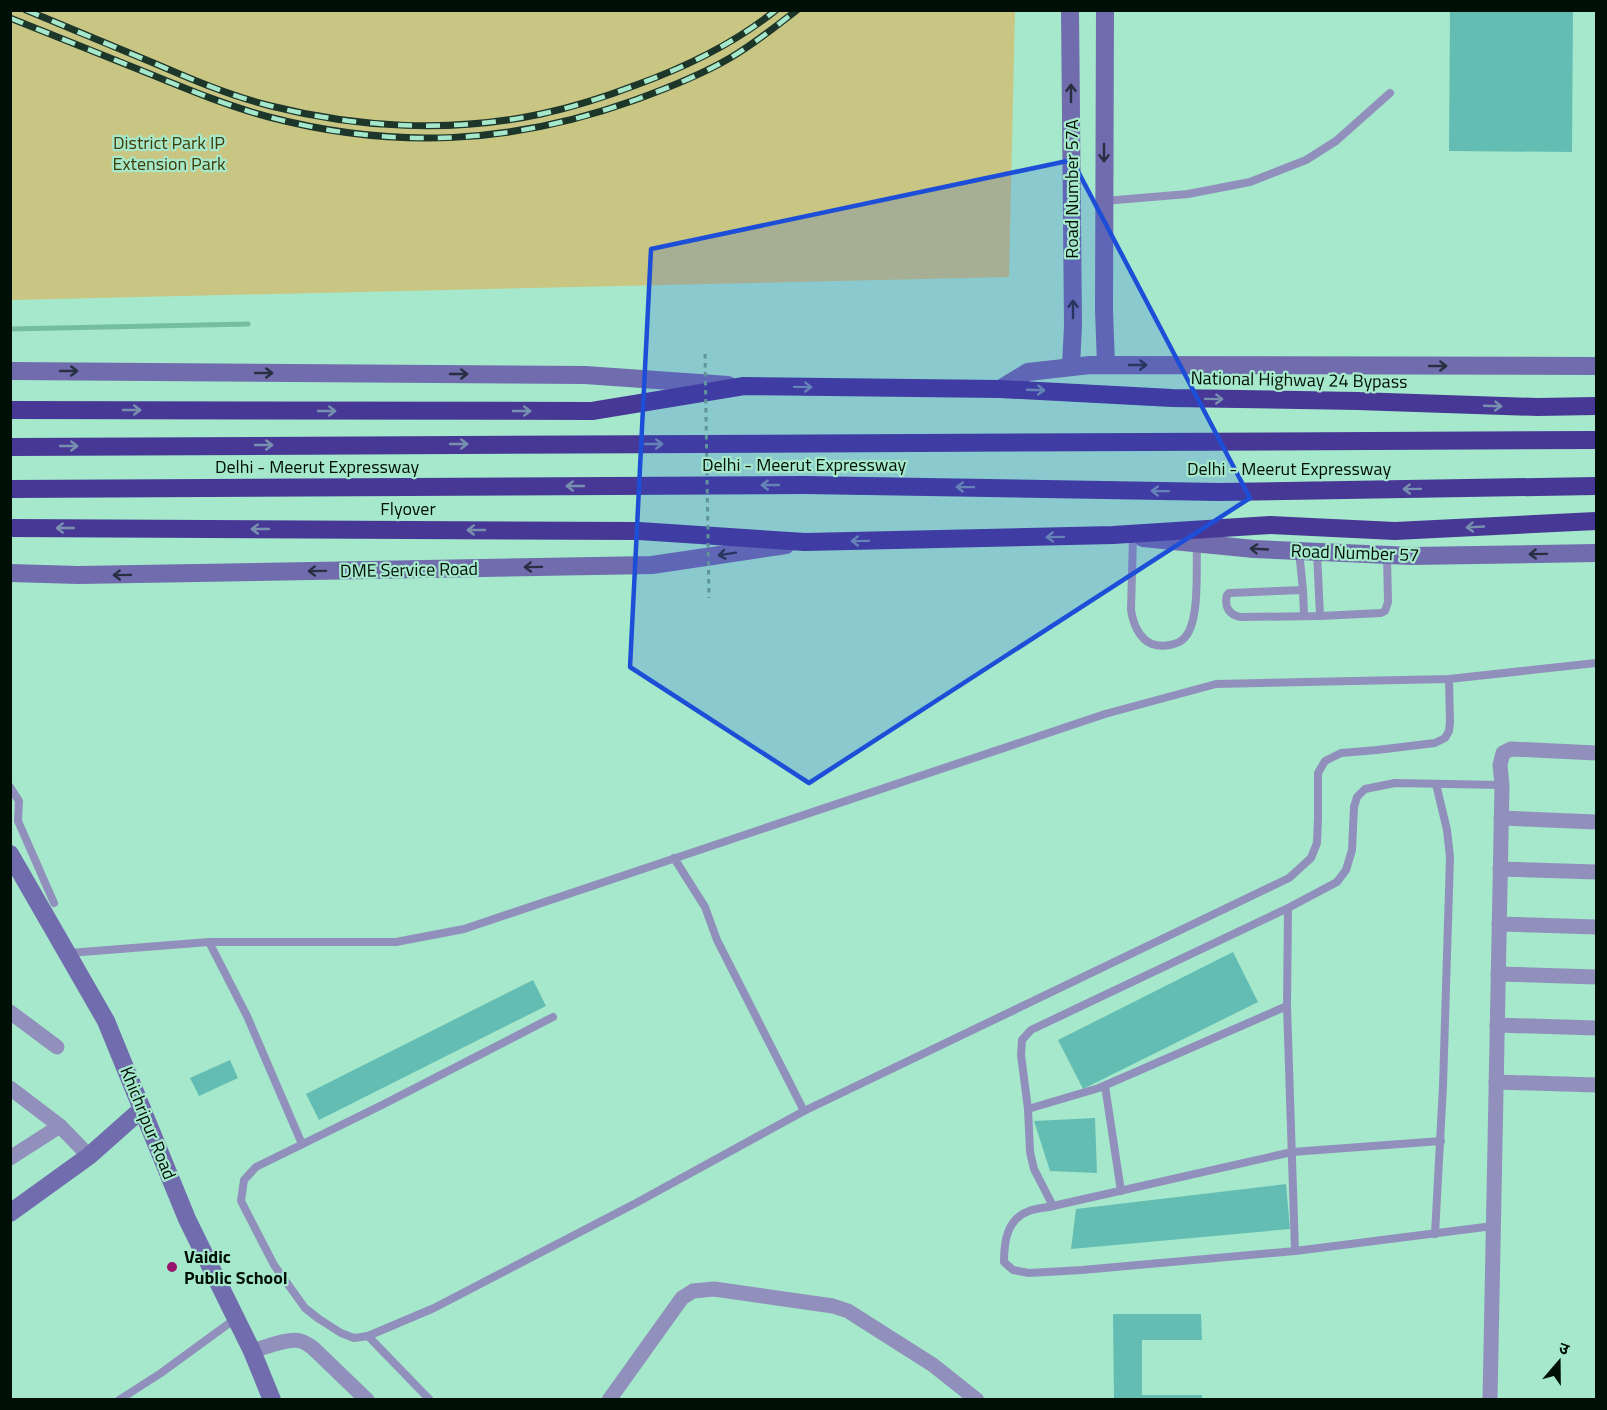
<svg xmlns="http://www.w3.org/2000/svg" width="1607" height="1410" font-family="'Titillium Web','Noto Sans Devanagari',sans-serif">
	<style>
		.green { fill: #c9c683 }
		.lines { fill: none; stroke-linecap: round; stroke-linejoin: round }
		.stream { stroke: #74be9f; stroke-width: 5 }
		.building { fill: #64bdb3 }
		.lane { stroke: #9190bd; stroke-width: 8 }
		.street { stroke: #9190bd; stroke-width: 15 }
		.secondary { stroke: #706cae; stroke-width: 18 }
		.highway { stroke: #483896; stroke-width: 18 }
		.rail-casing { stroke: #1d362a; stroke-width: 7 }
		.rail { stroke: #a6e8cb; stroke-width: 4.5; stroke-dasharray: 14; stroke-linecap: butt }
		.path-bridge { stroke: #72a48d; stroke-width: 3; stroke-dasharray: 4.5 4.5; stroke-linecap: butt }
		.oneway { stroke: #273041 }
		.oneway2 { stroke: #7790b0 }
		.marked { fill: #1d4ed8; fill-opacity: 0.2; stroke: #1d4ed8; stroke-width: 4.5; stroke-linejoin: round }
		.poi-dot { fill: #96146c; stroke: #a6e8cb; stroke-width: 2 }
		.labels { text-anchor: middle; stroke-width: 4.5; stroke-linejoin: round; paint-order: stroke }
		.park-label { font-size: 18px; fill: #413d06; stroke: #a6e8cb }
		.street-label { font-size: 18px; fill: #001007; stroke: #a6e8cb }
		.poi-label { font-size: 18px; font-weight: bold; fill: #001007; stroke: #a6e8cb; text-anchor: start }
	</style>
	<rect width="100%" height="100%" fill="#a6e8cb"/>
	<path class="green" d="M 10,11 L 1015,11 L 1009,277 L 11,300 Z"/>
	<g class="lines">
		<path class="stream" d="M 10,329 L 248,324"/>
	</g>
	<g class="building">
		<path d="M 1450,10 L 1573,10 L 1572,152 L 1449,151 Z"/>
		<path d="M 1233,952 L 1258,1002 L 1083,1089 L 1058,1040 Z"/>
		<path d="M 533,980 L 546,1006 L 319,1120 L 306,1094 Z"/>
		<path d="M 230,1060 L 238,1078 L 199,1096 L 190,1078 Z"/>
		<path d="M 1095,1118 L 1097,1173 L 1050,1171 L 1034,1121 Z"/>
		<path d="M 1286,1184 L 1290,1229 L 1071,1249 L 1076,1209 Z"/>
		<path d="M 1113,1314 L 1201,1314 L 1202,1340 L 1142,1340 L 1142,1395 L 1202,1395 L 1202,1400 L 1114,1400 Z"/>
	</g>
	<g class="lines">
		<g class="lane">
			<path d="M 1104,201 L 1188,194 L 1250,182 L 1306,160 L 1336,141 L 1390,93"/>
			<path d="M 1133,537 L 1131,610 C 1133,623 1139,639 1152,644 C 1158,646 1164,646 1170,645 C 1177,643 1182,642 1186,636 C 1200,618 1196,567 1197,544"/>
			<path d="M 1299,551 L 1303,590 L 1229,593 L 1227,595 C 1224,607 1229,615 1241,617 L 1320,616 L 1381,613 L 1385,611 L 1388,602 L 1387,556"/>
			<path d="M 1317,552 L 1320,616"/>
			<path d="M 1303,590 L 1304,616"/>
			<path d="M 10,787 L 19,801 L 18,821 L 54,903"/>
			<path d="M 674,858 L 705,907 L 717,940 L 804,1111"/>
			<path d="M 1288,908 L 1287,1006 L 1295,1251 L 1082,1270 L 1029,1273 L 1013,1270 L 1004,1262 C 1004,1241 1007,1219 1029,1211 C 1036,1208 1045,1208 1053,1206 L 1034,1169 L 1030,1152 L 1028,1109 L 1021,1055 L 1022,1040 L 1031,1030 L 1288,908 L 1337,882 L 1346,870 L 1352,850 L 1354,807 L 1357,797 L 1365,789 L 1395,783 L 1502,785"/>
			<path d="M 209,942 L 247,1016 L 302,1144"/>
			<path d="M 69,953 L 209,942 L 396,942 L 464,929 L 1105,714 L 1216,684 L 1449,679 L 1596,663"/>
			<path d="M 553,1017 L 382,1105 L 256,1167 L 244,1180 L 241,1201 L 274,1265 L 305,1308 L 319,1319 L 341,1333 L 354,1338 L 368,1336 L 434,1308 L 636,1203 L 804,1111 L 1289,878 L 1311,858 L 1317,843 L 1318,818 L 1318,773 L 1325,761 L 1341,753 L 1377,750 L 1435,743 L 1445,738 L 1449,731 L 1450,722 L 1449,679"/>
			<path d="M 1105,1086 L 1121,1191"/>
			<path d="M 1028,1109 L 1099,1088 L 1287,1006"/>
			<path d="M 1053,1206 L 1292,1152 L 1441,1141"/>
			<path d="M 1435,1234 L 1443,1086 L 1450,857 L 1447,830 L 1436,784"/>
			<path d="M 1295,1251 L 1493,1226"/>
			<path d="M 368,1336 L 430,1400"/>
			<path d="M 119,1400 L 161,1373 L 235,1319"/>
		</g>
		<g class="street">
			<path d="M 1501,818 L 1596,822"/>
			<path d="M 1500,869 L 1596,872"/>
			<path d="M 1499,924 L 1596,927"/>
			<path d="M 1498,974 L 1596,977"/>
			<path d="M 10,1012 L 57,1047"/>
			<path d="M 1497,1025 L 1596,1028"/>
			<path d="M 1496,1082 L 1596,1085"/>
			<path d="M 10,1088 L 60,1126 L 89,1156"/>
			<path d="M 10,1158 L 60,1126"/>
			<path d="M 252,1351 C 264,1348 289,1337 300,1341 C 305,1342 309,1345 313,1348 L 367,1400"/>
			<path d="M 609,1400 L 682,1298 L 693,1291 L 714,1289 L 833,1306 L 848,1311 L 933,1365 L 977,1400"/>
			<path d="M 1490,1400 L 1502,785 L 1500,765 L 1503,753 L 1511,749 L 1596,753"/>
		</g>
		<g class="secondary">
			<path d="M 1070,10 L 1073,325 L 1071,367"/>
			<path d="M 1105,10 L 1104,310 L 1106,365"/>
			<path d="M 10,371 L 585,375 L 728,385"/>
			<path d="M 1000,389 L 1028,372 L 1090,365 L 1596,366"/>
			<path d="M 1143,538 L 1254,549 L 1411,556 L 1596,553"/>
			<path d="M 10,573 L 78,575 L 652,565 L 786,545"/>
			<path d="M 10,854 L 106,1021 L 187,1219 L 252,1351 L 272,1400"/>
			<path d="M 10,1213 L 89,1156 L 142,1109"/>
		</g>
		<g class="highway">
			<path d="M 10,410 L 592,411 L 744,386 L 1000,389 L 1172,398 L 1357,401 L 1537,407 L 1596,406"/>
			<path d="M 10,447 C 539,444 1068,446 1596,440"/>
			<path d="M 10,489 L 805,485 L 1219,492 L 1596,486"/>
			<path d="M 10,528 L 639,531 L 805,542 L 1113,535 L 1270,525 L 1395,531 L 1596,521"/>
		</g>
		<g class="rail-casing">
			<g id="rail">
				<path d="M 26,10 C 69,28 112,46 156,64 C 193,80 231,96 271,106 C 358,128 452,133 541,114 C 573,107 605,97 636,85 C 686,67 735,43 776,10"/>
				<path d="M 10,18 C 57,37 103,55 150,74 C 189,90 228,106 269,117 C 395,150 513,144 635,100 C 668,88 701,75 730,58 C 754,44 775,27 797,10"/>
			</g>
		</g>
		<use href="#rail" class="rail"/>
		<path class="path-bridge" d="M 705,354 L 709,598"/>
	</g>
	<defs><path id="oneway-shaft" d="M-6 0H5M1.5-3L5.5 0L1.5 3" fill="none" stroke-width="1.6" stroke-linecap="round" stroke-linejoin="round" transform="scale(1.5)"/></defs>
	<g class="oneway">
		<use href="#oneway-shaft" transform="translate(1071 93) rotate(-90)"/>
		<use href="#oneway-shaft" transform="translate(1104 153) rotate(90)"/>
		<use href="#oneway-shaft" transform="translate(1073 309) rotate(-90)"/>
		<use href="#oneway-shaft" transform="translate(1138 365)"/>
		<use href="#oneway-shaft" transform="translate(1438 366)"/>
		<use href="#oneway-shaft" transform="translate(69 371)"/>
		<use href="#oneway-shaft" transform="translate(264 373)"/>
		<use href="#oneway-shaft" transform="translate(459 374)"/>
		<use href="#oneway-shaft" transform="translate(1259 549) rotate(-177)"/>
		<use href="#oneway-shaft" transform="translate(727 554) rotate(171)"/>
		<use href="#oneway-shaft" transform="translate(1538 554) rotate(179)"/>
		<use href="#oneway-shaft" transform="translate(533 567) rotate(179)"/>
		<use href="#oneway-shaft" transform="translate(317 571) rotate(179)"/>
		<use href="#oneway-shaft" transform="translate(122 575) rotate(179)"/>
	</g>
	<g class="oneway2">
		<use href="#oneway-shaft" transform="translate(803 387) rotate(1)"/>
		<use href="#oneway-shaft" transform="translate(1036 390) rotate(2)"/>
		<use href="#oneway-shaft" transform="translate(1214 399) rotate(1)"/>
		<use href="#oneway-shaft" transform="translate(1493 406) rotate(2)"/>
		<use href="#oneway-shaft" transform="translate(132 410)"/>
		<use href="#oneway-shaft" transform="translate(327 411)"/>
		<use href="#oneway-shaft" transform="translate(522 411)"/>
		<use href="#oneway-shaft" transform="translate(459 444)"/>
		<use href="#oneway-shaft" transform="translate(654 444)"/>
		<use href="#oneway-shaft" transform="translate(264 445)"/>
		<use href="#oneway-shaft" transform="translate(69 446)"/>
		<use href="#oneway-shaft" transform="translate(770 485) rotate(180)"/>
		<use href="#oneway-shaft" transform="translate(575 486) rotate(180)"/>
		<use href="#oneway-shaft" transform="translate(965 487) rotate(-179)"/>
		<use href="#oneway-shaft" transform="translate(1412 489) rotate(179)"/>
		<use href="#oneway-shaft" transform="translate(1160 491) rotate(-179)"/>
		<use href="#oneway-shaft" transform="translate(1475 527) rotate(177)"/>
		<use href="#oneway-shaft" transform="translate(65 528) rotate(-180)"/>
		<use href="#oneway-shaft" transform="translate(260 529) rotate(-180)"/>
		<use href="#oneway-shaft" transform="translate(476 530) rotate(-180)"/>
		<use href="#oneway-shaft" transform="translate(1055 537) rotate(179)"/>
		<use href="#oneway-shaft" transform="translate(860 541) rotate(179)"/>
	</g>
	<path class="marked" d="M 1072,160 L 1250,498 L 809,783 L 630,667 L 651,249 Z"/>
	<circle class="poi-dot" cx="172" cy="1267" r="6"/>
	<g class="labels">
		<g class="park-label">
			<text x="169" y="149">District Park IP<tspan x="169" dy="21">Extension Park</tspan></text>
		</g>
		<g class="street-label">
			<text transform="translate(1072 189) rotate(-90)" y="6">Road Number 57A</text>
			<text transform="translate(1299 380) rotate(1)" y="6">National Highway 24 Bypass</text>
			<text x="804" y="471">Delhi - Meerut Expressway</text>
			<text x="317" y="473">Delhi - Meerut Expressway</text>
			<text x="1289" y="475">Delhi - Meerut Expressway</text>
			<text x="408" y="515">Flyover</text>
			<text transform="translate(1355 553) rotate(2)" y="6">Road Number 57</text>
			<text transform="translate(409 570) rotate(-1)" y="6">DME Service Road</text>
			<text transform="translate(148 1123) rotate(68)" y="6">Khichripur Road</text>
		</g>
		<g class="poi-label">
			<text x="184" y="1263">Vaidic<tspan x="184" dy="21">Public School</tspan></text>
		</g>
	</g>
	<rect width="1607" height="1410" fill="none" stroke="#001007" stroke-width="24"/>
	<g transform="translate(1559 1362) rotate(20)" stroke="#a6e8cb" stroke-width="4.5" paint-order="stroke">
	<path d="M0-4.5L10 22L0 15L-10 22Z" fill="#001007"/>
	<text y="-9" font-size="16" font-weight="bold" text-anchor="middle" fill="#001007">उ</text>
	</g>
</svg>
